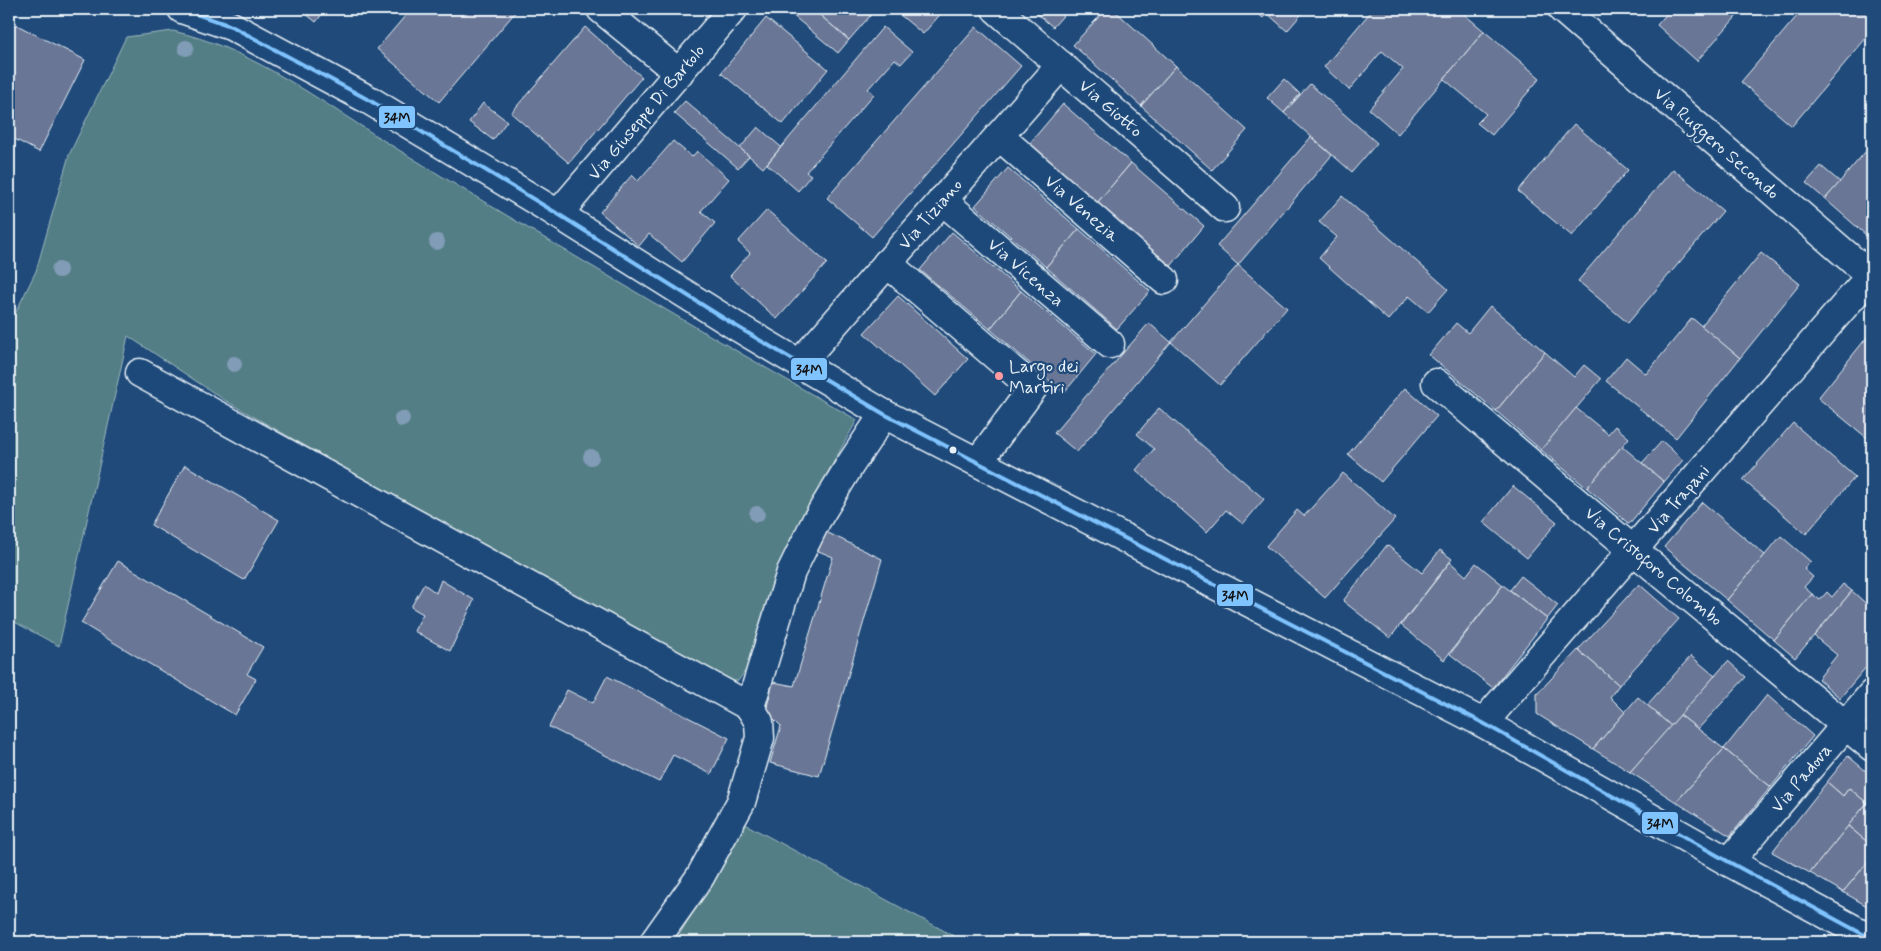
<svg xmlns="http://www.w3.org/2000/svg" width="1881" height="951" font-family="Mynerve,sans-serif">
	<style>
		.green { fill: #537e85; stroke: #9eb8be }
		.building { fill: #6b7695; stroke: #e8f1f8 }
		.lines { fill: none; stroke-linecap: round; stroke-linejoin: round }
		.street-casing { stroke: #e8f1f8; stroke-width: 31 }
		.secondary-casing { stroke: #e8f1f8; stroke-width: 31 }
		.street { stroke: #1f4a7a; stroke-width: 28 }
		.secondary { stroke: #1f4a7a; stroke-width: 28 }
		.bus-1-casing { stroke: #1f4a7a; stroke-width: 8 }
		.bus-1 { stroke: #80c4ff; stroke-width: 4 }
		.tree { fill: #819cb6 }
		.poi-dot { fill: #ff9aa2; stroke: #1f4a7a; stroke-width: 2 }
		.bus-dot { fill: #e8f1f8; stroke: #1f4a7a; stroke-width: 2 }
		.labels { text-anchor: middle; stroke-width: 4.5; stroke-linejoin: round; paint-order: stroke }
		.street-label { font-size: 18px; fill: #e8f1f8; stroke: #1f4a7a }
		.poi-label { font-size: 18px; fill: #e8f1f8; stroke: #1f4a7a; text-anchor: start }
		.line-badge { stroke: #1f4a7a; stroke-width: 2 }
		.pale-badge-label { font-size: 14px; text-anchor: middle; font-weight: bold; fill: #111 }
	</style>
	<rect width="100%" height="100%" fill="#1f4a7a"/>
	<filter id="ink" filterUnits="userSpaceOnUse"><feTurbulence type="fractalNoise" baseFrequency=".02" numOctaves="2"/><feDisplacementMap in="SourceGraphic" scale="10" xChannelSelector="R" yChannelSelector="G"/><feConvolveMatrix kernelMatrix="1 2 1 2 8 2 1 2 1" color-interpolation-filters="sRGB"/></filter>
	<g filter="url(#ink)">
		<g class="green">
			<path d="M 173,31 C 245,47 307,92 369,131 C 393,147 419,162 443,177 C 580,260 718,341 857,420 L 817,492 L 780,566 L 750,664 L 738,681 L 724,681 L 701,670 L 226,401 L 128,336 L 59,646 L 9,619 L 9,326 L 36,271 L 69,155 L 126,37 Z"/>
			<path d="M 745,824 L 965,942 L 675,942 Z"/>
		</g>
		<g class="building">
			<path d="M 300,9 L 326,9 L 316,22 Z"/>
			<path d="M 411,9 L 518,9 L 439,102 L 377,49 Z"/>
			<path d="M 680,9 L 690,9 L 686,14 Z"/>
			<path d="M 785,9 L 813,9 L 849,40 L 838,53 Z"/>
			<path d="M 813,9 L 876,9 L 849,40 Z"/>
			<path d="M 893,9 L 945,9 L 923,34 Z"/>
			<path d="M 1031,9 L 1069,9 L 1053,27 Z"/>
			<path d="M 1106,9 L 1113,9 L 1176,66 L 1141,106 L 1073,45 Z"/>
			<path d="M 1252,9 L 1306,9 L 1287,31 L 1267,13 L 1263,18 Z"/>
			<path d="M 1373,9 L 1458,9 L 1484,31 L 1398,134 L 1369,109 L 1403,69 L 1382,51 L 1349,90 L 1324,67 Z"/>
			<path d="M 1671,9 L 1743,9 L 1697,61 L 1657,25 Z"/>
			<path d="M 1803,9 L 1872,9 L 1872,31 L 1792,126 L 1741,82 Z"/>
			<path d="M 766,18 L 828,69 L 783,124 L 721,73 Z"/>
			<path d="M 9,21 L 85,60 L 39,152 L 9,136 Z"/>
			<path d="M 585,27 L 642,77 L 569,163 L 511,113 Z"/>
			<path d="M 883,27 L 912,52 L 901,64 L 895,59 L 868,89 L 874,94 L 806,172 L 811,175 L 798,191 L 767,164 Z"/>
			<path d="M 976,27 L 1021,66 L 872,237 L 827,198 Z"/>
			<path d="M 1484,31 L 1540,78 L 1492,135 L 1477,123 L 1486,114 L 1444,79 Z"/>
			<path d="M 1176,66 L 1247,130 L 1212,170 L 1141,106 Z"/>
			<path d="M 1284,79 L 1300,94 L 1284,113 L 1267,98 Z"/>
			<path d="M 1310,84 L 1377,143 L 1352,172 L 1284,113 Z"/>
			<path d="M 685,101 L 749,156 L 738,168 L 674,113 Z"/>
			<path d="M 483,103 L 507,121 L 493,140 L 469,122 Z"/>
			<path d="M 1063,104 L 1131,163 L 1097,203 L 1029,144 Z"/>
			<path d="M 1574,124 L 1628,170 L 1572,236 L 1518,191 Z"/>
			<path d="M 758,127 L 781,147 L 763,168 L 740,148 Z"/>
			<path d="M 1311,137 L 1332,155 L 1238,265 L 1217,246 Z"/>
			<path d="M 673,141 L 692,157 L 697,151 L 729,179 L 701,211 L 715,223 L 682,262 L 649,234 L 639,246 L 600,212 L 632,175 L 638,181 Z"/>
			<path d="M 1872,144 L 1872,228 L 1866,235 L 1825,199 Z"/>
			<path d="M 1131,163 L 1204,226 L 1171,266 L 1097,203 Z"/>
			<path d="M 1821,166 L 1840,182 L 1825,199 L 1806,183 Z"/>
			<path d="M 1008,168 L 1079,229 L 1046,267 L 975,206 Z"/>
			<path d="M 1673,169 L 1723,211 L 1628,323 L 1578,281 Z"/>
			<path d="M 1342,196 L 1448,289 L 1428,312 L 1409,296 L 1388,320 L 1319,258 L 1337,237 L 1319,222 Z"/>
			<path d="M 767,210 L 827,263 L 777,319 L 730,276 L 750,253 L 738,242 Z"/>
			<path d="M 1079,229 L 1150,291 L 1117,329 L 1046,267 Z"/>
			<path d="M 952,232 L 1021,291 L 990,329 L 920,270 Z"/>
			<path d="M 1761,253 L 1800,284 L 1740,358 L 1701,326 Z"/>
			<path d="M 1238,265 L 1287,308 L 1220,385 L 1171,342 Z"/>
			<path d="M 1021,291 L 1096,354 L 1064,393 L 990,329 Z"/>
			<path d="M 898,296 L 968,359 L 935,396 L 864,333 Z"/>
			<path d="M 1490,306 L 1545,352 L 1496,411 L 1429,355 L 1456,323 L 1468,333 Z"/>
			<path d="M 1692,318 L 1740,358 L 1676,438 L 1606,381 L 1626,357 L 1646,374 Z"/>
			<path d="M 1149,323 L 1171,342 L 1077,452 L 1054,433 Z"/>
			<path d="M 1872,331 L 1872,442 L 1818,398 Z"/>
			<path d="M 1545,352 L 1574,377 L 1584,365 L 1601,379 L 1541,450 L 1496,411 Z"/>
			<path d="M 1405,388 L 1437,416 L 1381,482 L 1348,454 Z"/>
			<path d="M 1159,408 L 1264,499 L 1243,524 L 1226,510 L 1207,532 L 1136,470 L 1154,449 L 1137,434 Z"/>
			<path d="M 1576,408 L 1608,434 L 1615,426 L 1629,438 L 1587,488 L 1541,450 Z"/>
			<path d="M 1793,423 L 1855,477 L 1806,534 L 1743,480 Z"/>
			<path d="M 1662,441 L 1683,460 L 1664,482 L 1642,463 Z"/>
			<path d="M 1622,446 L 1664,482 L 1629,524 L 1587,488 Z"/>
			<path d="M 185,465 L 279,520 L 244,580 L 151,525 Z"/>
			<path d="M 1343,473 L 1395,519 L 1325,598 L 1266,546 L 1297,510 L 1304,516 Z"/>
			<path d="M 1513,486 L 1557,522 L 1527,558 L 1483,522 Z"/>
			<path d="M 1702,502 L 1765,555 L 1727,600 L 1664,547 Z"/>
			<path d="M 824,531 L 882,559 L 819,776 L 770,763 L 781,726 L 766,711 L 773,682 L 794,686 L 833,557 L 816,550 Z"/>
			<path d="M 1781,536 L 1811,562 L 1804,569 L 1813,577 L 1804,587 L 1812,594 L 1774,640 L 1727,600 Z"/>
			<path d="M 1387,545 L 1422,573 L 1440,550 L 1452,559 L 1390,638 L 1343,601 Z"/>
			<path d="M 118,561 L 263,647 L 247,674 L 256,679 L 235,715 L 81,623 Z"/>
			<path d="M 1450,562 L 1466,576 L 1476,563 L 1503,585 L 1444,660 L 1401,625 Z"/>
			<path d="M 1521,576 L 1558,605 L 1547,619 L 1510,590 Z"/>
			<path d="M 441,580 L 474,600 L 450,651 L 414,631 L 423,614 L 411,607 L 424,584 L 436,593 Z"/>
			<path d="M 1639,584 L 1679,619 L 1619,685 L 1578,650 Z"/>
			<path d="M 1843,584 L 1852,591 L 1795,658 L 1774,640 L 1812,594 L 1820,600 L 1827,592 L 1832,597 Z"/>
			<path d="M 1503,585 L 1547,619 L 1493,688 L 1450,654 Z"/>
			<path d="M 1852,591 L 1872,609 L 1872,660 L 1840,698 L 1818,679 L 1837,655 L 1814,636 Z"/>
			<path d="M 1578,650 L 1619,685 L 1610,697 L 1625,712 L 1593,749 L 1537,714 L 1537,694 Z"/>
			<path d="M 1691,656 L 1715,676 L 1671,726 L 1647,705 Z"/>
			<path d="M 1728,661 L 1746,677 L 1698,729 L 1680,715 Z"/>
			<path d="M 607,676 L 729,738 L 711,774 L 673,755 L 659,782 L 549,727 L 567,690 L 593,703 Z"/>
			<path d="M 1767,695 L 1813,736 L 1771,787 L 1724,749 Z"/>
			<path d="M 1638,697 L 1671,726 L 1630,772 L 1593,749 Z"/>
			<path d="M 1680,715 L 1724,749 L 1676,802 L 1630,772 Z"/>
			<path d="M 1724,749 L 1771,787 L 1730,836 L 1676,802 Z"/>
			<path d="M 1848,756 L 1872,776 L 1872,797 L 1867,803 L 1849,788 L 1843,796 L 1827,782 Z"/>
			<path d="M 1827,782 L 1843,796 L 1849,788 L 1867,803 L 1810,873 L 1772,852 Z"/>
			<path d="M 1872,797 L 1872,846 L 1848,826 Z"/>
			<path d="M 1848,826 L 1872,846 L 1872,857 L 1843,892 L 1810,873 Z"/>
			<path d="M 1872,857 L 1872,909 L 1843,892 Z"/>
		</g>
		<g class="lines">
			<g class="street-casing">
				<g id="street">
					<path d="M 601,9 L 679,73"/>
					<path d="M 996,9 L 1225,208"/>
					<path d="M 1562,9 L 1872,277"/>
					<path d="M 999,136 L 1164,280"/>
					<path d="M 942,200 L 1110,344"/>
					<path d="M 558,214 L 733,9"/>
					<path d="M 887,263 L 1033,388 L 978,462"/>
					<path d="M 800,363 L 1061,65"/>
					<path d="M 140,373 L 750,707 L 759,722 L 760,738 L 741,802 L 700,877 L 654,942"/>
					<path d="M 1436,383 L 1633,550 L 1872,747"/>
					<path d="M 750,707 L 791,572 L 816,521 L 850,465 L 884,414"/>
					<path d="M 1483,723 L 1872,274"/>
					<path d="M 1729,862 L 1872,694"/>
				</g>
			</g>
			<g class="secondary-casing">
				<path id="secondary" d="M 182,9 L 231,26 L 369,100 L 558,214 L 736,326 L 884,414 L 1483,723 L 1729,862 L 1872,939"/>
			</g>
			<use href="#street" class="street"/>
			<use href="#secondary" class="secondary"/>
			<g class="bus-1-casing">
				<path id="bus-1" d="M 182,9 L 231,26 L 369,100 L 558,214 L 736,326 L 884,414 L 1483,723 L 1729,862 L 1872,939"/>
			</g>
			<use href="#bus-1" class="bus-1"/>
		</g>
		<g class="tree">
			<circle cx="186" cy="48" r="8"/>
			<circle cx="437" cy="242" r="8"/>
			<circle cx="59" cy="270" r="8"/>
			<circle cx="234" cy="364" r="8"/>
			<circle cx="402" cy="419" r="8"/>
			<circle cx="591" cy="457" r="8"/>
			<circle cx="757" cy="514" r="8"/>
		</g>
	</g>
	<circle class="poi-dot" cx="999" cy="376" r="5"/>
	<circle class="bus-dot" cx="953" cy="450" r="4.5"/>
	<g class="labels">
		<g class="street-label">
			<text transform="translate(1111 108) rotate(41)" y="6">Via Giotto</text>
			<text transform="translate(646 112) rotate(-50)" y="6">Via Giuseppe Di Bartolo</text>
			<text transform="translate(1717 143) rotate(41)" y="6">Via Ruggero Secondo</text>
			<text transform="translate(1082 208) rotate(41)" y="6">Via Venezia</text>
			<text transform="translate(930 214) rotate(-49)" y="6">Via Tiziano</text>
			<text transform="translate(1026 272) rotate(41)" y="6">Via Vicenza</text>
			<text transform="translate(1678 499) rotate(-49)" y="6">Via Trapani</text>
			<text transform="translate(1654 566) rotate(40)" y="6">Via Cristoforo Colombo</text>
			<text transform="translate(1801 778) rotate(-50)" y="6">Via Padova</text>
		</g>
		<g class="poi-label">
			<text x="1009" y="372">Largo dei<tspan x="1009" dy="21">Martiri</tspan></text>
		</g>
	</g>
	<g class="line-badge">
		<rect x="378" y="105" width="38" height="24" rx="5" fill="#80c4ff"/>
		<rect x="790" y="357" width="38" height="24" rx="5" fill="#80c4ff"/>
		<rect x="1216" y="583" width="38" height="24" rx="5" fill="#80c4ff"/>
		<rect x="1641" y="811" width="38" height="24" rx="5" fill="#80c4ff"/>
	</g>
	<g class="pale-badge-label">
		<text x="397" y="122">34M</text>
		<text x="809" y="374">34M</text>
		<text x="1235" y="600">34M</text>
		<text x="1660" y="828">34M</text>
	</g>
	<rect width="1881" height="951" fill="none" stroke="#1f4a7a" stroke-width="30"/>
	<rect x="15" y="15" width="1851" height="921" fill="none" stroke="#e8f1f8" stroke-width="2" filter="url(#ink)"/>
</svg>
